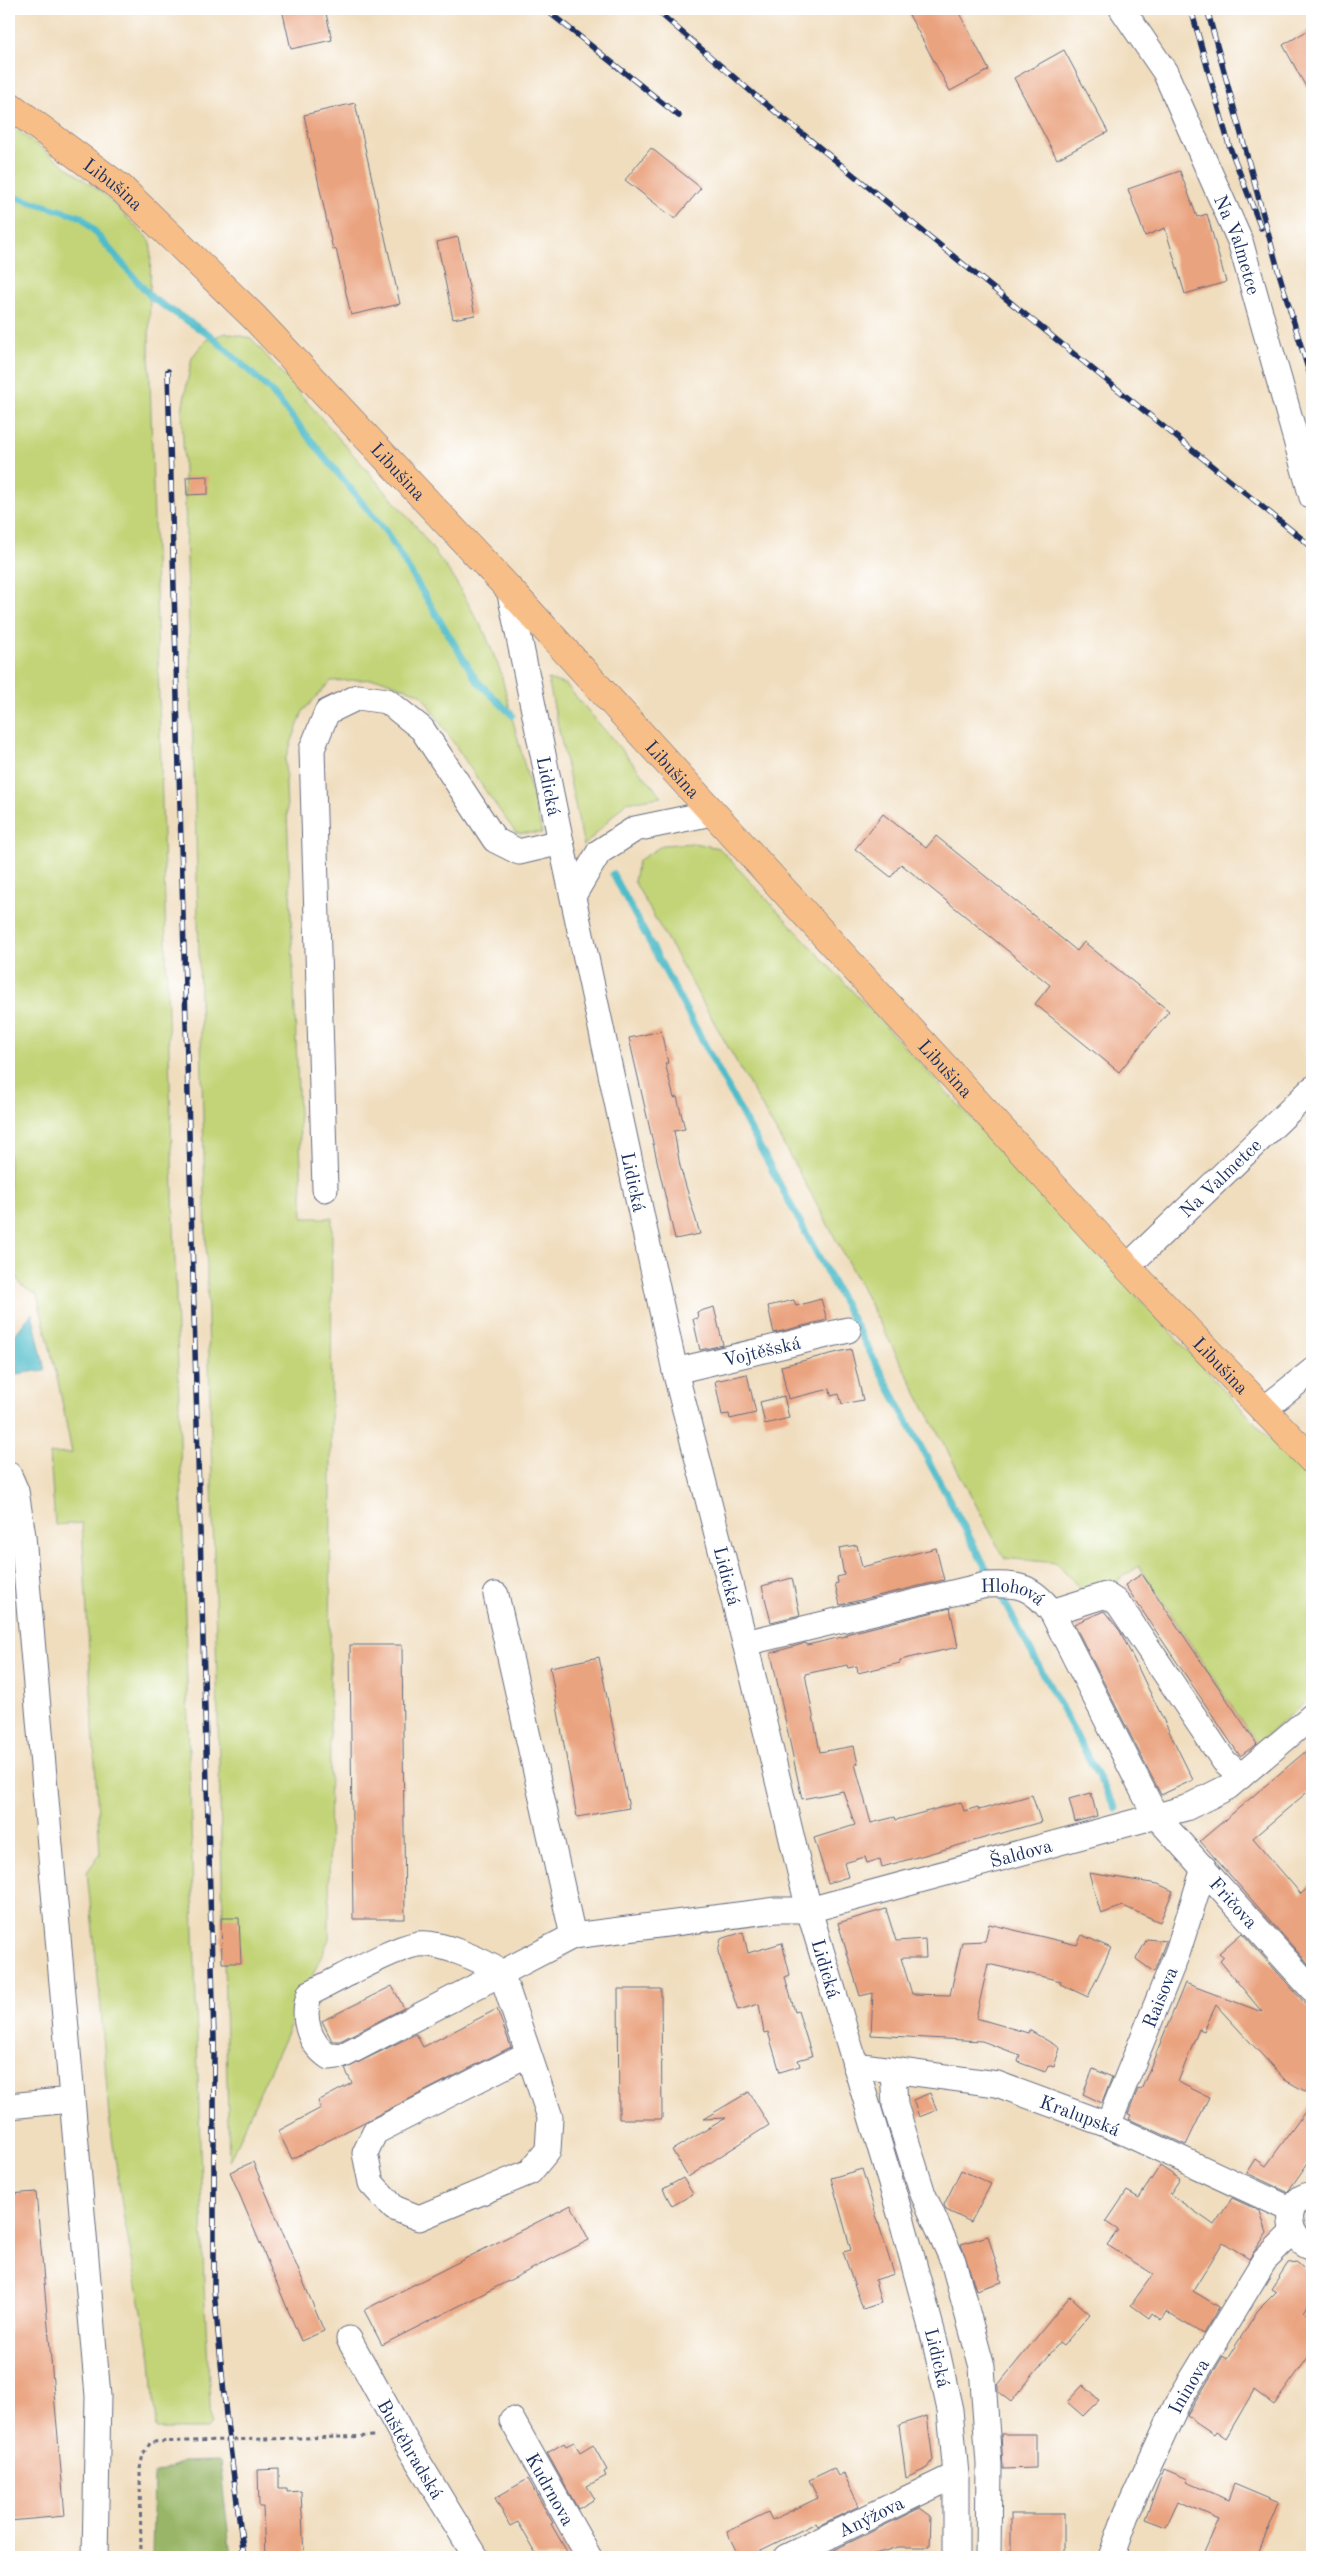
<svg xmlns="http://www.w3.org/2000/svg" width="1321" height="2566" font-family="'Old Standard TT',serif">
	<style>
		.green { fill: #c2d477; stroke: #6e826a }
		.forest { fill: #99b668; stroke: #5a7263 }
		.water { fill: #4fbcc9; stroke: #357694 }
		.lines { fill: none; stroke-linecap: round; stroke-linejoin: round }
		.stream { stroke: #4fbcc9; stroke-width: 7 }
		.building { fill: #eaa37f }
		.minor-casing { stroke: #666c80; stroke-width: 27 }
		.major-casing { stroke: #666c80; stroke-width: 29 }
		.path { stroke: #666c80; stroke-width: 3; stroke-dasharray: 4 4; stroke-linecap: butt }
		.minor { stroke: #fff; stroke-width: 25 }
		.major { stroke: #f7be88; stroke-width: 28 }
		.rail-casing { stroke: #1b2f5e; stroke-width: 5.5 }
		.rail { stroke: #fff; stroke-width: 4; stroke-dasharray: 11; stroke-linecap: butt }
		.labels { text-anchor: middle; stroke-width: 4.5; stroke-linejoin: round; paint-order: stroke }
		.street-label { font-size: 19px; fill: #1b2f5e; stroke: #fff }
	</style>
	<rect width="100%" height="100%" fill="#fff"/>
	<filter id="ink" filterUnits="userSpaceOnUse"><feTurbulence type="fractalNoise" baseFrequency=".02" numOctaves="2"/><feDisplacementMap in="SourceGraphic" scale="10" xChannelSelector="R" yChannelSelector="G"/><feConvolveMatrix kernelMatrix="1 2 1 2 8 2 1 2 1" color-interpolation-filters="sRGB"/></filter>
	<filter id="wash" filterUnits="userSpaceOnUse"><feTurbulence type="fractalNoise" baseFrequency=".0096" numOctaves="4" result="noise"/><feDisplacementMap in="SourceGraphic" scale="20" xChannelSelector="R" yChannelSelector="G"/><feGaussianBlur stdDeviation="1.12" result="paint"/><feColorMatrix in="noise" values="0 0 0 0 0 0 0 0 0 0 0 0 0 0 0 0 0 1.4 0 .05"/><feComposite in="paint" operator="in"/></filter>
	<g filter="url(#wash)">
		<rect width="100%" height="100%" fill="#f0ddbe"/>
		<g class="green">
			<path d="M 9,124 L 106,196 L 151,242 L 149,344 L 204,2286 L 211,2424 L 207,2429 L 156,2429 L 151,2358 L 124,2218 L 109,2117 L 101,2008 L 87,1872 L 100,1854 L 82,1523 L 55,1525 L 50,1454 L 72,1453 L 58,1381 L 37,1295 L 22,1286 L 9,1264 Z"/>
			<path d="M 226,333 L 251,338 L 415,525 L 453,577 L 484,631 L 500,670 L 542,833 L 516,833 L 487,793 L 421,694 L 380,679 L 331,681 L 303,711 L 285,760 L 303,1218 L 332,1218 L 329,1939 L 229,2161 L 196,837 L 182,410 L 192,357 L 206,340 Z"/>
			<path d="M 548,679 L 566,685 L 662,797 L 626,802 L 584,846 Z"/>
			<path d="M 693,843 L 719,848 L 1312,1484 L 1312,1696 L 1257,1744 L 1139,1566 L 1087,1601 L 1077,1585 L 1056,1563 L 1004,1558 L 817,1204 L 634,881 L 638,861 L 663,845 Z"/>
		</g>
		<path class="forest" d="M 220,2461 L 231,2557 L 152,2557 L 154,2474 L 183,2462 Z"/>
		<path class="water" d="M 32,1313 L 45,1370 L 9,1375 L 9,1342 Z"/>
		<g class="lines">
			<g class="stream">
				<path d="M 9,195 L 82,217 L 152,298 L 211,336 L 270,390 L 386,532 L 477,681 L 512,715"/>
				<path d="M 613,874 L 993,1581"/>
				<path d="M 998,1590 L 1116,1809"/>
			</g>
		</g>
		<g id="blocks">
			<g class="building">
				<path d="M 282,9 L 325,9 L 332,40 L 291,49 Z"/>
				<path d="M 906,9 L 957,9 L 989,70 L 950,91 Z"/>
				<path d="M 1312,28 L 1312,98 L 1283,45 Z"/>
				<path d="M 1064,50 L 1108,132 L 1057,159 L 1014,78 Z"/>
				<path d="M 355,103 L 400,304 L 351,315 L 336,249 L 333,250 L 304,115 Z"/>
				<path d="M 651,148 L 701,188 L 675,219 L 625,180 Z"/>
				<path d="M 1180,171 L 1197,217 L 1207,214 L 1226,282 L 1185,294 L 1165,228 L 1145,236 L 1128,189 Z"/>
				<path d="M 458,237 L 475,315 L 453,319 L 437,242 Z"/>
				<path d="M 208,476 L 208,494 L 187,495 L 186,477 Z"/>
				<path d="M 883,814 L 926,848 L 936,836 L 1077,951 L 1084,942 L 1169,1011 L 1119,1072 L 1035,1004 L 1050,985 L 901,864 L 891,877 L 855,849 Z"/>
				<path d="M 661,1031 L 668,1063 L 665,1063 L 674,1098 L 677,1097 L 685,1129 L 674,1131 L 680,1166 L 700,1234 L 675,1239 L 629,1038 Z"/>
				<path d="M 821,1299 L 827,1320 L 774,1333 L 768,1306 L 794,1300 L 796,1306 Z"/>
				<path d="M 714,1307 L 723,1345 L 700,1350 L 693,1319 L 698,1318 L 697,1312 Z"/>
				<path d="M 851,1349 L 863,1400 L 842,1404 L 839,1394 L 831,1396 L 830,1389 L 788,1399 L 781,1366 Z"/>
				<path d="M 747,1374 L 756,1413 L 730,1419 L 729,1414 L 722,1415 L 715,1381 Z"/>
				<path d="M 784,1396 L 789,1418 L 765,1424 L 760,1402 Z"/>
				<path d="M 857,1545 L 862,1567 L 936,1548 L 944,1580 L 840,1605 L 835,1584 L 838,1583 L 837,1577 L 844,1575 L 839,1548 Z"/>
				<path d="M 1142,1574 L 1257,1744 L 1240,1756 L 1125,1585 Z"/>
				<path d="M 792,1578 L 800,1615 L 771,1622 L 762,1586 Z"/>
				<path d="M 950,1608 L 958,1647 L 900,1660 L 900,1663 L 858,1673 L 857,1666 L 848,1668 L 847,1665 L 805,1674 L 820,1752 L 854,1746 L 858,1764 L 855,1764 L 871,1823 L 895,1817 L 896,1820 L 961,1802 L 964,1811 L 978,1807 L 979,1810 L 1032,1795 L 1041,1822 L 882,1867 L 880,1859 L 867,1863 L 865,1857 L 844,1863 L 848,1877 L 828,1883 L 814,1838 L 855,1825 L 843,1791 L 802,1799 L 771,1653 L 806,1643 L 807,1645 L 846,1636 L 846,1634 Z"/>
				<path d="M 1104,1611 L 1120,1631 L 1193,1780 L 1161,1795 L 1074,1624 Z"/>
				<path d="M 350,1645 L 402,1645 L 405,1919 L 353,1919 Z"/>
				<path d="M 599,1657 L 629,1808 L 577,1817 L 550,1667 Z"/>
				<path d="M 1312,1746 L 1312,1788 L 1253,1838 L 1301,1894 L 1312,1884 L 1312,1964 L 1310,1966 L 1200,1841 Z"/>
				<path d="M 1091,1793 L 1097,1816 L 1075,1822 L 1069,1799 Z"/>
				<path d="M 1089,1873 L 1158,1884 L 1173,1891 L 1160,1922 L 1123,1906 L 1101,1914 Z"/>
				<path d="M 886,1909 L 896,1941 L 925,1939 L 926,1958 L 901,1958 L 912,1994 L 950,1995 L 962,1942 L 985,1941 L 989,1924 L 1077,1945 L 1082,1935 L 1111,1948 L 1088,1997 L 1060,1984 L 1061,1981 L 988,1964 L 976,2018 L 1028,2033 L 1029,2030 L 1060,2048 L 1054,2067 L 1048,2065 L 1045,2072 L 1018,2062 L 1020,2055 L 982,2041 L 871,2035 L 873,1993 L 860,1996 L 838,1923 Z"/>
				<path d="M 221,1918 L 239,1918 L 241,1963 L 222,1963 Z"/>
				<path d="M 743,1932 L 748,1953 L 782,1943 L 790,1975 L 785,1977 L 795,2012 L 798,2011 L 812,2056 L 798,2060 L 800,2066 L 780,2072 L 768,2032 L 764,2033 L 759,2004 L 738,2010 L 718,1952 L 721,1939 Z"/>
				<path d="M 1242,1933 L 1312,2011 L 1312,2095 L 1285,2080 L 1216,2005 L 1204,2031 L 1199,2029 L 1178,2082 L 1209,2097 L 1186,2145 L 1129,2119 L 1131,2115 L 1128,2114 L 1138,2089 L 1141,2090 L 1185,1983 L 1262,2012 L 1220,1961 L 1224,1957 L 1219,1953 Z"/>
				<path d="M 1147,1939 L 1166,1941 L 1154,1972 L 1136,1959 Z"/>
				<path d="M 392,1986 L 404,2008 L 340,2041 L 332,2041 L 322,2021 Z"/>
				<path d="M 618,1989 L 661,1989 L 662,2119 L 619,2119 Z"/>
				<path d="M 497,2009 L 511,2047 L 292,2159 L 278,2131 L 321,2108 L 318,2101 L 352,2083 L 345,2069 L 416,2034 L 423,2047 Z"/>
				<path d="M 1093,2069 L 1112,2077 L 1102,2103 L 1083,2094 Z"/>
				<path d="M 749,2092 L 769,2125 L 688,2177 L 672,2150 L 726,2118 L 703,2119 Z"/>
				<path d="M 930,2093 L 937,2110 L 919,2117 L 913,2100 Z"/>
				<path d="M 1312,2102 L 1312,2157 L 1289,2190 L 1287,2192 L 1247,2173 L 1256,2159 L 1266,2166 Z"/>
				<path d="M 253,2162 L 324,2331 L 301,2341 L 230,2172 Z"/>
				<path d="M 1160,2166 L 1180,2179 L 1170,2194 L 1214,2225 L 1232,2198 L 1260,2211 L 1267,2233 L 1249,2259 L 1223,2242 L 1193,2291 L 1219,2307 L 1203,2334 L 1166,2312 L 1161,2320 L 1152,2313 L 1149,2318 L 1131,2305 L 1153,2274 L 1107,2245 L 1118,2230 L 1106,2222 L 1127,2191 L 1139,2198 Z"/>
				<path d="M 862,2169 L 894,2274 L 875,2280 L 881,2303 L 863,2309 L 843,2252 L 851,2250 L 831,2178 Z"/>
				<path d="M 961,2170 L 991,2184 L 971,2222 L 946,2210 L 944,2205 Z"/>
				<path d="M 683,2178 L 693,2194 L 672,2206 L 663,2189 Z"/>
				<path d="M 36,2192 L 65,2516 L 9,2521 L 9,2194 Z"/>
				<path d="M 571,2205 L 589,2240 L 382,2345 L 364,2310 Z"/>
				<path d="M 988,2236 L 1002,2282 L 976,2290 L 961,2244 Z"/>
				<path d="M 1298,2262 L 1312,2276 L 1312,2299 L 1304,2312 L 1312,2319 L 1312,2352 L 1274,2405 L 1254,2390 L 1226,2438 L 1216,2431 L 1214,2434 L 1187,2416 L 1223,2356 L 1227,2359 L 1258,2310 L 1276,2292 L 1271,2289 L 1288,2263 Z"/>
				<path d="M 1070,2296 L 1090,2314 L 1063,2346 L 1059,2343 L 1011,2402 L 998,2392 L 998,2385 Z"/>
				<path d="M 1083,2385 L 1099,2400 L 1083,2416 L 1067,2402 Z"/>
				<path d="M 927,2416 L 933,2460 L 928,2468 L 906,2478 L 899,2425 Z"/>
				<path d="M 1001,2434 L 1036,2434 L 1036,2468 L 1003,2469 Z"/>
				<path d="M 574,2442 L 580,2453 L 593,2445 L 607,2470 L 604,2472 L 606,2476 L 587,2486 L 595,2499 L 578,2509 L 547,2453 L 564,2443 L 566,2446 Z"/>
				<path d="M 834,2468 L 838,2476 L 844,2474 L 859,2506 L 818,2526 L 816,2523 L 747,2557 L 739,2557 L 727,2532 L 768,2512 L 772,2520 L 818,2498 L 809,2480 Z"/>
				<path d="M 279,2469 L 279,2488 L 287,2488 L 287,2492 L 301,2491 L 304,2557 L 265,2557 L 263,2507 L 259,2507 L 258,2470 Z"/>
				<path d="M 1164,2469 L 1188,2479 L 1186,2482 L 1228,2500 L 1234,2484 L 1279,2503 L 1257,2557 L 1202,2557 L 1219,2519 L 1178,2501 L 1166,2527 L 1145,2519 Z"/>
				<path d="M 528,2479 L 553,2523 L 551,2524 L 570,2557 L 538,2557 L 518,2522 L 510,2526 L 495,2498 Z"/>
				<path d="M 920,2508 L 931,2516 L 930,2547 L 898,2547 L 865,2557 L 832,2557 L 830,2552 Z"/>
				<rect x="1011" y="2514" width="53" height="43"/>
			</g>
		</g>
	</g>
	<g filter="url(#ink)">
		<use href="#blocks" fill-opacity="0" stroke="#666c80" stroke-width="1"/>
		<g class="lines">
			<g class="minor-casing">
				<g id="minor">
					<path id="s1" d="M 1122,9 L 1165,72 L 1240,241 L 1312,497"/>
					<path id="s2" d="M 509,589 L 561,842 L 675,1371 L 745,1643 L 809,1910 L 901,2217 L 935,2342 L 950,2410 L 956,2475 L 956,2557"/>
					<path d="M 573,896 L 599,852 L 635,829 L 712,813"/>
					<path d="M 325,1189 L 312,749 L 327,712 L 358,697 L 387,701 L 422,729 L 495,840 L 519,852 L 561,842"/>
					<path id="s3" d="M 1127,1267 L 1312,1089"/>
					<path id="s4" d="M 675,1371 L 848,1330"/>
					<path d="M 1263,1410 L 1312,1371"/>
					<path d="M 9,1475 L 16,1491 L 23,1536 L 98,2396 L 95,2557"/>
					<path d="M 496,1595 L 573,1936"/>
					<path d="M 1052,1612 L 1106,1595 L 1118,1603 L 1224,1761 L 1241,1776"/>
					<path id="s5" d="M 745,1643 L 986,1585 C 1019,1584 1031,1585 1052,1612 L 1155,1815 L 1312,1989"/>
					<path id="s6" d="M 528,2054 L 375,2132 L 365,2153 L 371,2183 L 394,2208 L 419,2218 L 530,2172 L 548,2150 L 550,2117 L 501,1972 C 483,1961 440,1941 418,1944 C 390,1949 338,1980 310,1993 C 301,2016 308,2043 329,2057 L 344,2055 L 573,1936 L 776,1910 L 809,1910 L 1186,1808 L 1228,1787 L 1312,1716"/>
					<path id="s7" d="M 855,2065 L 997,2084 L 1108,2125 L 1292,2210"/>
					<path d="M 893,2071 L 895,2105 L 923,2194 L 953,2261 L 982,2367 L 989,2464 L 988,2557"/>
					<path d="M 9,2106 L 71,2100"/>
					<path id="s8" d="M 1108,2125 L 1178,1951 L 1204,1868"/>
					<path d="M 1312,2194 C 1281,2199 1286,2240 1312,2248"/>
					<path id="s9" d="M 349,2339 L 402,2435 L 476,2557"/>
					<path id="s10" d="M 512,2420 L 589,2557"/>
					<path id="s11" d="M 786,2557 L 956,2475"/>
					<path id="s12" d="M 1111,2557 L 1126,2515 L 1177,2404 L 1264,2261 L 1292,2233"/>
				</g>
			</g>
			<g class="major-casing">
				<g id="major">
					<path id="s13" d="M 9,105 L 121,188 L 254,317 L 509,589 L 1127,1267 L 1312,1460"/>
				</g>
			</g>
			<path class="path" d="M 141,2557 L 140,2469 L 143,2454 L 151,2442 L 377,2436"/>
			<use href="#minor" class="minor"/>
			<use href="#major" class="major"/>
			<g class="rail-casing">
				<g id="rail">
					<path d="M 545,9 L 679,116"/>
					<path d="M 655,9 L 756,96 L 1312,547"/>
					<path d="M 1191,9 L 1229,145 L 1261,228"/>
					<path d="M 1207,9 L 1279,273 L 1312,382"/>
					<path d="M 168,371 L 214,2038 L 214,2290 L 226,2415 L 244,2557"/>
				</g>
			</g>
			<use href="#rail" class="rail"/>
		</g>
	</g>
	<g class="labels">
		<g class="street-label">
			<text dy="7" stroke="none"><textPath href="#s13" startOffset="131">Libušina</textPath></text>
			<text dy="7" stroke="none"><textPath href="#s1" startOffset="264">Na Valmetce</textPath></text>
			<text dy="7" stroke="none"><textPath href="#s13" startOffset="536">Libušina</textPath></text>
			<text dy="7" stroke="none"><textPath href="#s13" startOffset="941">Libušina</textPath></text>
			<text dy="7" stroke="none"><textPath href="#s2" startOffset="201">Lidická</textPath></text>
			<text dy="7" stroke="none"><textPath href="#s13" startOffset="1346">Libušina</textPath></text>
			<text dy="7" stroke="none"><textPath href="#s3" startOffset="129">Na Valmetce</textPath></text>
			<text dy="7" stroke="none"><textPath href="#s2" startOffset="606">Lidická</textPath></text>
			<text dy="7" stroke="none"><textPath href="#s4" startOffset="89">Vojtěšská</textPath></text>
			<text dy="7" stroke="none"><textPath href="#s13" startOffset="1751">Libušina</textPath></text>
			<text dy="7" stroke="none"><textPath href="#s2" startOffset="1011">Lidická</textPath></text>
			<text dy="7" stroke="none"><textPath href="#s5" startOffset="276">Hlohová</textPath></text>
			<text dy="7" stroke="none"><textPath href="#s6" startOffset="1631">Šaldova</textPath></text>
			<text dy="7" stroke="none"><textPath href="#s5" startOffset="669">Fričova</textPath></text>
			<text dy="7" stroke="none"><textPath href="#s2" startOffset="1416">Lidická</textPath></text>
			<text dy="7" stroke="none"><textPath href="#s8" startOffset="138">Raisova</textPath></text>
			<text dy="7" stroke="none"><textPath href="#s7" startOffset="232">Kralupská</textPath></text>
			<text dy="7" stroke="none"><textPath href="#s2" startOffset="1821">Lidická</textPath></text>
			<text dy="7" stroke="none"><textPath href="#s12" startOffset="188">Ininova</textPath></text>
			<text dy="7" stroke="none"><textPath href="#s9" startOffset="126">Buštěhradská</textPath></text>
			<text dy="7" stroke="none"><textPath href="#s10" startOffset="79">Kudrnova</textPath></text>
			<text dy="7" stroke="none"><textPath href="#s11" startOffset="94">Anýžova</textPath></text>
		</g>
	</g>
	<rect width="1321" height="2566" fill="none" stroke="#fff" stroke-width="30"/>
</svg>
